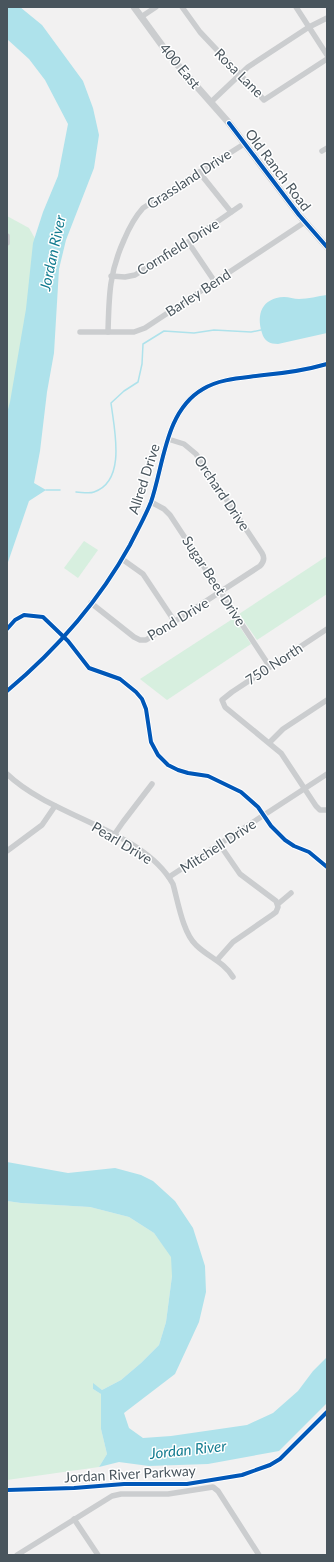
<svg xmlns="http://www.w3.org/2000/svg" width="334" height="1562" font-family="Lato,sans-serif">
	<style>
		.green { fill: #d7efdf }
		.water { fill: #aee2eb }
		.lines { fill: none; stroke-linecap: round; stroke-linejoin: round }
		.stream { stroke: #aee2eb; stroke-width: 1.5 }
		.minor { stroke: #cbcdcf; stroke-width: 5.5 }
		.tertiary { stroke: #cbcdcf; stroke-width: 7 }
		.cycleway-casing { stroke: #fff; stroke-width: 6 }
		.cycleway { stroke: #0057b8; stroke-width: 4 }
		.labels { text-anchor: middle; stroke-width: 3; stroke-linejoin: round; paint-order: stroke }
		.street-label { font-size: 14px; fill: #49555d; stroke: #fff }
		.water-label { font-size: 15px; font-style: italic; fill: #137c90; stroke: #fff }
	</style>
	<rect width="100%" height="100%" fill="#f2f1f1"/>
	<g class="green">
		<path d="M 7,216 L 29,228 L 37,242 L 7,442 Z"/>
		<path d="M 84,541 L 98,550 L 78,578 L 64,568 Z"/>
		<path d="M 327,556 L 327,594 L 257,640 L 239,614 Z"/>
		<path d="M 234,618 L 251,644 L 167,700 L 140,679 Z"/>
		<path d="M 7,1201 L 21,1203 L 90,1207 L 129,1217 L 154,1233 L 172,1257 L 172,1276 L 166,1322 L 159,1345 L 141,1363 L 121,1380 L 102,1390 L 93,1384 L 93,1389 L 101,1394 L 101,1429 L 107,1454 L 99,1467 L 7,1480 Z"/>
	</g>
	<g class="water">
		<path d="M 7,7 L 20,7 L 42,25 L 83,81 L 93,108 L 99,135 L 94,168 L 66,240 L 59,269 L 54,353 L 47,392 L 40,451 L 34,483 L 46,490 L 29,501 L 7,565 L 7,413 L 10,402 L 26,309 L 33,243 L 43,212 L 58,176 L 68,124 L 45,80 L 29,59 L 7,39 Z"/>
		<path d="M 327,295 L 327,333 L 278,344 C 270,344 264,341 262,333 C 256,314 262,298 284,297 C 289,297 294,299 299,299 C 308,299 318,296 327,295 Z"/>
		<path d="M 7,1162 L 68,1173 L 115,1168 L 141,1175 L 153,1181 L 175,1201 L 193,1228 L 205,1266 L 206,1292 L 199,1322 L 175,1374 L 124,1413 L 129,1428 L 143,1438 L 171,1436 L 247,1425 L 273,1413 L 298,1391 L 313,1371 L 327,1357 L 327,1403 L 279,1451 L 208,1464 L 149,1466 L 119,1462 L 99,1467 L 107,1454 L 101,1429 L 101,1394 L 93,1389 L 93,1383 L 102,1390 L 121,1380 L 141,1363 L 159,1345 L 166,1322 L 172,1276 L 171,1257 L 154,1233 L 129,1217 L 90,1207 L 21,1203 L 7,1201 Z"/>
	</g>
	<g class="lines">
		<g class="stream">
			<path d="M 46,490 L 60,490"/>
			<path d="M 76,492 C 81,492 89,494 94,492 C 127,481 114,428 111,403 L 124,391 L 138,382 L 142,364 L 143,344 L 164,331 L 194,333 L 214,330 L 251,332 L 261,330"/>
		</g>
		<g class="minor">
			<path d="M 182,7 L 200,32 L 264,100 L 327,59"/>
			<path d="M 296,7 L 327,55"/>
			<path d="M 141,17 L 156,7"/>
			<path d="M 211,102 L 248,67 L 309,27 L 327,18"/>
			<path d="M 322,151 L 327,148"/>
			<path d="M 199,172 L 231,212"/>
			<path d="M 7,236 L 7,243"/>
			<path d="M 188,242 L 215,282"/>
			<path d="M 111,276 L 125,277 L 135,275 L 188,242 L 240,206"/>
			<path d="M 80,332 L 134,332 L 145,328 L 305,222"/>
			<path d="M 108,332 C 109,296 109,273 124,240 C 129,228 134,218 143,208 L 244,144"/>
			<path d="M 151,502 L 164,509 L 170,515 L 270,667"/>
			<path d="M 122,559 L 143,574 L 175,622"/>
			<path d="M 91,603 L 134,637 L 140,640 L 146,640 L 260,566 C 264,562 265,558 262,553 L 196,454 L 184,444 L 168,439"/>
			<path d="M 327,629 L 232,692 L 222,700 L 225,707 L 281,753 L 316,806 L 320,810 L 327,810"/>
			<path d="M 7,691 C 56,650 99,601 130,545 C 137,531 145,517 151,502 C 164,464 165,411 203,389 C 221,378 244,378 264,375 C 286,373 306,370 327,364"/>
			<path d="M 270,742 L 283,729 L 327,700"/>
			<path d="M 7,774 C 53,818 143,830 173,884 C 178,902 183,933 196,945 C 208,957 224,962 233,977"/>
			<path d="M 114,835 L 123,822 L 152,784"/>
			<path d="M 7,851 L 42,825 L 55,806"/>
			<path d="M 169,877 L 327,774"/>
			<path d="M 278,904 L 291,893"/>
			<path d="M 217,960 L 233,942 L 272,915 L 276,912 L 278,907 L 276,901 L 240,874 L 220,845"/>
			<path d="M 74,1519 L 98,1555"/>
			<path d="M 17,1555 L 112,1496 L 121,1494 L 168,1494 L 213,1487 L 218,1491 L 259,1555"/>
		</g>
		<path class="tertiary" d="M 134,7 L 169,55 L 229,123 L 299,215 L 327,247"/>
		<g class="cycleway-casing">
			<g id="cycleway">
				<path d="M 229,123 L 299,215 L 327,247"/>
				<path d="M 7,629 L 15,620 L 24,615 L 43,617 L 68,641 L 89,668 L 120,679 L 136,692 L 142,699 L 146,709 L 151,742 L 158,755 L 168,765 L 178,770 L 188,773 L 208,776 L 241,792 L 258,807 L 271,826 L 285,840 L 294,846 L 309,852 L 327,867"/>
				<path d="M 7,691 C 56,650 99,601 130,545 C 137,531 145,517 151,502 C 164,464 165,411 203,389 C 221,378 244,378 264,375 C 286,373 306,370 327,364"/>
				<path d="M 7,1490 L 74,1488 L 124,1484 L 187,1484 L 242,1475 L 270,1465 L 280,1459 L 327,1412"/>
			</g>
		</g>
		<use href="#cycleway" class="cycleway"/>
	</g>
	<g class="labels">
		<g class="street-label">
			<text transform="translate(180 66) rotate(50)" y="5">400 East</text>
			<text transform="translate(239 73) rotate(45)" y="5">Rosa Lane</text>
			<text transform="translate(278 170) rotate(53)" y="5">Old Ranch Road</text>
			<text transform="translate(189 179) rotate(-33)" y="5">Grassland Drive</text>
			<text transform="translate(178 247) rotate(-32)" y="5">Cornfield Drive</text>
			<text transform="translate(198 293) rotate(-33)" y="5">Barley Bend</text>
			<text transform="translate(144 479) rotate(-72)" y="5">Allred Drive</text>
			<text transform="translate(222 493) rotate(56)" y="5">Orchard Drive</text>
			<text transform="translate(214 581) rotate(57)" y="5">Sugar Beet Drive</text>
			<text transform="translate(178 619) rotate(-31)" y="5">Pond Drive</text>
			<text transform="translate(274 664) rotate(-33)" y="5">750 North</text>
			<text transform="translate(122 843) rotate(31)" y="5">Pearl Drive</text>
			<text transform="translate(218 846) rotate(-33)" y="5">Mitchell Drive</text>
			<text transform="translate(130 1474) rotate(-3)" y="5">Jordan River Parkway</text>
		</g>
		<g class="water-label">
			<text transform="translate(53 253) rotate(-78)" y="5">Jordan River</text>
			<text transform="translate(188 1450) rotate(-6)" y="5">Jordan River</text>
		</g>
	</g>
	<rect width="334" height="1562" fill="none" stroke="#49555d" stroke-width="16"/>
</svg>
